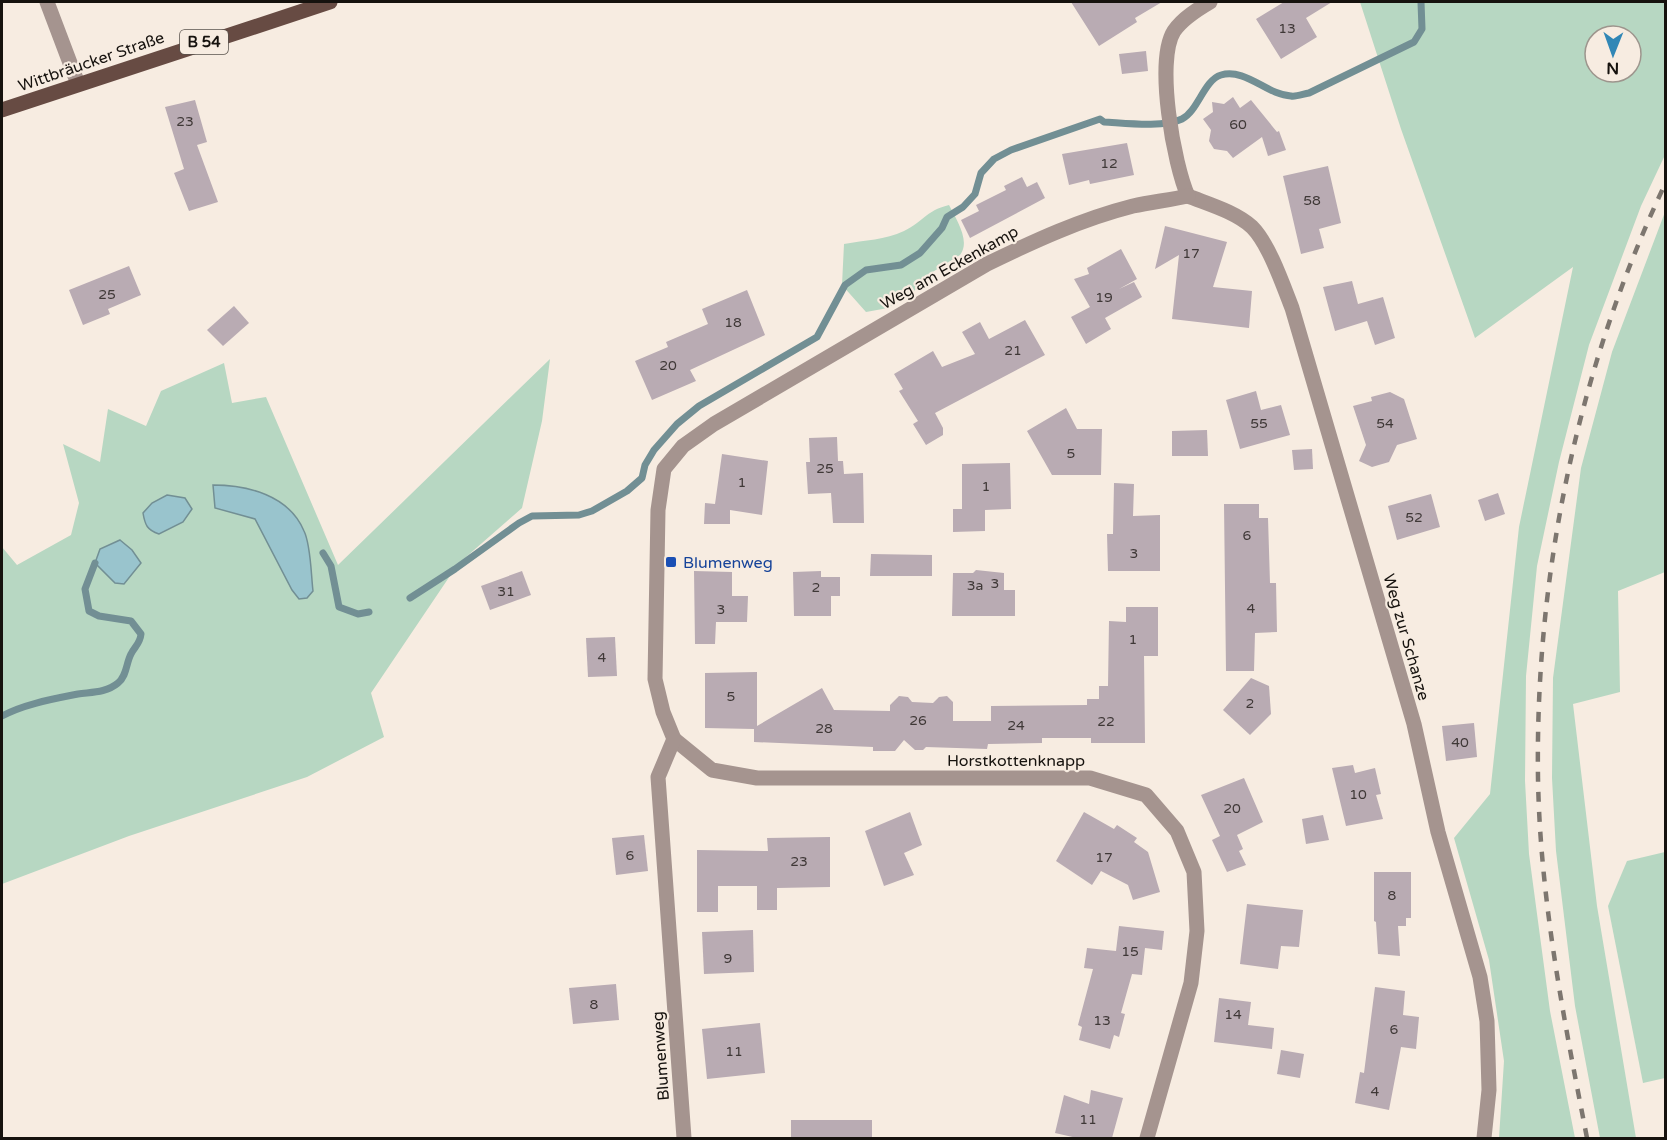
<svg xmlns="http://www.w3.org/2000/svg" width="1667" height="1140" font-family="'Varela Round',sans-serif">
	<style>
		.green { fill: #b7d7c2; fill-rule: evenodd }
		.water { fill: #99c4cd; stroke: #728f94; stroke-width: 1.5 }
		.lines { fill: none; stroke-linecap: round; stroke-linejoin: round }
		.stream { stroke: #728f94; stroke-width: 7 }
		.building { fill: #b9abb3 }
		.minor { stroke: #a5948f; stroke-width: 15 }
		.primary { stroke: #674b43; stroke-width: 15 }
		.rail { stroke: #7d766f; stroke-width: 4.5; stroke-dasharray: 10 10; stroke-linecap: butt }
		.transit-dot { fill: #1a4fb4; stroke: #f7ece1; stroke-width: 2 }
		.labels { text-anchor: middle; stroke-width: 4.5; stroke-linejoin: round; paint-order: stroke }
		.number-label { font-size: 14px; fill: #3f3837 }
		.shield { fill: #f7ece1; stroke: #5a534d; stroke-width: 1.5 }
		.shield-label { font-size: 15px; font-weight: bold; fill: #16120e }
		.street-label { font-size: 16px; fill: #16120e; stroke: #f7ece1 }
		.transit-label { font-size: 16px; fill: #164399; stroke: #f7ece1; text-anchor: start }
	</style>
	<rect width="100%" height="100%" fill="#f7ece1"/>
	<g class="green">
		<path d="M 1360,2 L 1665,2 L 1665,155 L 1641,206 L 1589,345 L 1559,462 L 1537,566 L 1526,676 L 1525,781 L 1529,854 L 1550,1011 L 1575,1138 L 1499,1138 L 1504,1061 L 1489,960 L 1454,838 L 1490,794 L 1519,527 L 1573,267 L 1475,338 L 1401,129 ZM 1595,36 L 1631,36 L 1631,72 L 1595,72 Z"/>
		<path d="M 949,205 C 956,219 971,241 960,255 L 923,278 L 913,293 L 888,308 L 866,312 L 842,285 L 844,244 C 865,240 885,240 904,231 C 923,222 925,211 949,205 Z"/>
		<path d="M 1665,212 L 1665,572 L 1618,591 L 1620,692 L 1573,704 L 1597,906 L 1636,1138 L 1600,1138 L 1575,1006 L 1556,851 L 1552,778 L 1553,678 L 1581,468 L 1612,352 Z"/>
		<path d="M 550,359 L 542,421 L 522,508 L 458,564 L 371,693 L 384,737 L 307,777 L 129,836 L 2,884 L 2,547 L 17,565 L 71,535 L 79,503 L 63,444 L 100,462 L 108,409 L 146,426 L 161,391 L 224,363 L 232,403 L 266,397 L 338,565 Z"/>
		<path d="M 1665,852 L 1665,1078 L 1643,1083 L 1608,906 L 1627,861 Z"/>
	</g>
	<g class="water">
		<path d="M 213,485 C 247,485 289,495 304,531 C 311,545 311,575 313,591 L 307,598 L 299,599 L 292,590 L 255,519 L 215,508 Z"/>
		<path d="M 167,495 L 185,498 L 192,509 L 183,522 L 159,534 C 147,530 145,525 143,513 L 152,503 Z"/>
		<path d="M 120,540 L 132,550 L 141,563 L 124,584 L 115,583 L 95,563 L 100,549 Z"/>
	</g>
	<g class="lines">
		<g class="stream">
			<path d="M 323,553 L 331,566 L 339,607 L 358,614 L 369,612"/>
			<path d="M 410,598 L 455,569 L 519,523 L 532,516 L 579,515 L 592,511 L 627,491 L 642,478 L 645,465 L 654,450 L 677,424 L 699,406 L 817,337 L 845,285 L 866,270 L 901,265 L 920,253 L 942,228 L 947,217 L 963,207 L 975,194 L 981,173 L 994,159 L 1011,150 L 1100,119 L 1104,122 C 1124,123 1163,128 1182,119 C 1198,111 1204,80 1221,75 C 1246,68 1267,95 1291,96 C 1296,97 1303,94 1309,93 L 1414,42 L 1422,29 L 1421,2"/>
			<path d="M 2,716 C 24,704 53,699 78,694 C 91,692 106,693 118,683 C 127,676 126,663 131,654 C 135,646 140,644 141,634 L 131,621 L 99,616 L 89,611 L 85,589 L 95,563"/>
		</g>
	</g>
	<g class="building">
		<path d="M 1071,2 L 1162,2 L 1135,18 L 1137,22 L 1099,46 Z"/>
		<path d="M 1284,2 L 1332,2 L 1306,18 L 1317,37 L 1281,59 L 1256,19 Z"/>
		<path d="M 1146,51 L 1148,71 L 1122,74 L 1119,54 Z"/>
		<path d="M 1233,97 L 1240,108 L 1251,100 L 1277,132 L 1279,131 L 1286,150 L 1268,156 L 1262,137 L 1233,158 L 1227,151 L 1214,149 L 1209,141 L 1211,130 L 1203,119 L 1213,112 L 1212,102 L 1224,104 Z"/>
		<path d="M 195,100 L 207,142 L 197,145 L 218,202 L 189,211 L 174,173 L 184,169 L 165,107 Z"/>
		<path d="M 1127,143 L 1134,175 L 1090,184 L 1089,180 L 1069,185 L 1062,154 Z"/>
		<path d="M 1328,166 L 1341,223 L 1319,229 L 1324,248 L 1301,254 L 1283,176 Z"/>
		<path d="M 1022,177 L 1027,187 L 1037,182 L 1045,198 L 970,238 L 961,220 L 979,211 L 976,205 L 1006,190 L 1004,186 Z"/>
		<path d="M 1165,226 L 1227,242 L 1213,287 L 1252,291 L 1249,328 L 1172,319 L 1179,255 L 1155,269 Z"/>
		<path d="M 1121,249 L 1137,279 L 1119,289 L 1134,282 L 1142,297 L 1105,318 L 1111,329 L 1086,344 L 1071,317 L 1090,307 L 1074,279 L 1089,274 L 1087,268 Z"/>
		<path d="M 129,266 L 141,295 L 108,309 L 110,314 L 83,325 L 69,290 Z"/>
		<path d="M 1352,281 L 1358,304 L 1383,297 L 1395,338 L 1375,345 L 1367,321 L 1335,331 L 1323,287 Z"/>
		<path d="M 747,290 L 765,335 L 690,370 L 696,381 L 652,400 L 635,361 L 668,347 L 666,342 L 708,324 L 702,309 Z"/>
		<path d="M 234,306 L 249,323 L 223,346 L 207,330 Z"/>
		<path d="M 1025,320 L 1045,355 L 935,413 L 943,428 L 943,435 L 926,445 L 913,424 L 918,421 L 899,391 L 903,389 L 894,374 L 933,351 L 942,367 L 975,354 L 962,332 L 980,322 L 989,339 Z"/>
		<path d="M 1256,391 L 1261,410 L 1281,405 L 1290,435 L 1240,449 L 1226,400 Z"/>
		<path d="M 1390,392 L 1404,399 L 1417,439 L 1397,445 L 1389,462 L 1372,467 L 1359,461 L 1366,445 L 1353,406 L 1372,401 L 1371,397 Z"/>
		<path d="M 1066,408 L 1077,429 L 1102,429 L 1101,475 L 1052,475 L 1027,431 Z"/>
		<path d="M 1207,430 L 1208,456 L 1172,456 L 1172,431 Z"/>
		<path d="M 837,437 L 838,461 L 843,461 L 844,474 L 863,473 L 864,523 L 833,523 L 831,493 L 808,494 L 806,462 L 810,462 L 809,438 Z"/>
		<path d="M 1312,449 L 1313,469 L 1294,470 L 1292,450 Z"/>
		<path d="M 722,454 L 768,461 L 762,515 L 730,510 L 730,524 L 704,524 L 705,503 L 715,504 Z"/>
		<path d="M 1010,463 L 1011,509 L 985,510 L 985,531 L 953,532 L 953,509 L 962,509 L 962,464 Z"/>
		<path d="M 1114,483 L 1134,484 L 1133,516 L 1160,515 L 1160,571 L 1108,571 L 1107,534 L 1113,534 Z"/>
		<path d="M 1498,493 L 1505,514 L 1485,521 L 1478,500 Z"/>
		<path d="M 1431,494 L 1440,527 L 1397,540 L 1388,506 Z"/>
		<path d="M 1224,504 L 1259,504 L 1259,518 L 1268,518 L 1270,583 L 1276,583 L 1277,632 L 1255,633 L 1254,671 L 1226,671 Z"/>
		<path d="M 871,554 L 932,555 L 932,576 L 870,576 Z"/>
		<path d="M 976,570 L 1004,573 L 1004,590 L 1015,590 L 1015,616 L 952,616 L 953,573 L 973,573 Z"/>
		<path d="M 522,571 L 531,595 L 490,610 L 481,586 Z"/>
		<path d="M 694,571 L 732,572 L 732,596 L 748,596 L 747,622 L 716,622 L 715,644 L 695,644 Z"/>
		<path d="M 821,571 L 821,577 L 840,577 L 840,596 L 831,596 L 831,616 L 794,616 L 793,572 Z"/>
		<path d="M 1126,607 L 1158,607 L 1158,656 L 1144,656 L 1145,743 L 1091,743 L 1091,738 L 1042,738 L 1042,743 L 988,744 L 987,749 L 926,747 L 923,750 L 915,750 L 904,740 L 895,751 L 873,751 L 873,747 L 754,742 L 754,729 L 705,728 L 705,673 L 757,672 L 757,726 L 822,688 L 834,710 L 890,711 L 890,705 L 899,696 L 908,697 L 912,702 L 933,703 L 939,697 L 947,696 L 953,702 L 953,721 L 991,721 L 991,706 L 1087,705 L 1087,699 L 1099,699 L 1099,686 L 1108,686 L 1109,621 L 1126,622 Z"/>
		<path d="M 615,637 L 617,676 L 588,677 L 586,638 Z"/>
		<path d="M 1251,678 L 1269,686 L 1271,714 L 1250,735 L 1223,710 Z"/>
		<path d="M 1474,723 L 1477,757 L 1446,761 L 1442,726 Z"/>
		<path d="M 1353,765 L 1355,773 L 1375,768 L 1381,794 L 1376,795 L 1383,819 L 1346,826 L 1332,768 Z"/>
		<path d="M 1244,778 L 1263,822 L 1237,835 L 1243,849 L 1239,851 L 1246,865 L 1227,872 L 1212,840 L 1220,836 L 1201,795 Z"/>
		<path d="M 910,812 L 922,845 L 904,853 L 914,875 L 884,886 L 865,831 Z"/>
		<path d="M 1084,812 L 1114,829 L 1117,825 L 1137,838 L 1134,842 L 1148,852 L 1160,892 L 1133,900 L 1128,885 L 1101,871 L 1092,885 L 1056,861 Z"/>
		<path d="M 1323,815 L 1329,840 L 1306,844 L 1302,819 Z"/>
		<path d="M 644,835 L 648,871 L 616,875 L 612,838 Z"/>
		<path d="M 830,837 L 830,887 L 777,888 L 777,910 L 757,910 L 757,886 L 718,886 L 718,912 L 697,912 L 697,850 L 768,851 L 767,838 Z"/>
		<path d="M 1374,872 L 1411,872 L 1411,918 L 1406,918 L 1406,926 L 1398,926 L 1400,956 L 1378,954 L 1376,922 L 1374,921 Z"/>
		<path d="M 1247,904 L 1303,910 L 1299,947 L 1281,946 L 1278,969 L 1240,964 Z"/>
		<path d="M 1119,926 L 1164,931 L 1162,950 L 1145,948 L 1142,975 L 1132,974 L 1121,1013 L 1125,1014 L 1119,1037 L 1114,1035 L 1110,1049 L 1079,1040 L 1082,1027 L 1078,1025 L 1093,969 L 1084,968 L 1087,948 L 1116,951 Z"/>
		<path d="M 753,930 L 754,972 L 704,974 L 702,932 Z"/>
		<path d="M 616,984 L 619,1020 L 573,1024 L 569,988 Z"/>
		<path d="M 1375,987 L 1405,991 L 1403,1015 L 1419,1017 L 1416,1049 L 1401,1047 L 1389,1110 L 1355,1103 L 1360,1072 L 1364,1073 Z"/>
		<path d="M 1219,998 L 1251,1002 L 1248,1025 L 1274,1028 L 1272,1049 L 1214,1042 Z"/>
		<path d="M 760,1023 L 765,1073 L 707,1079 L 702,1029 Z"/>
		<path d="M 1281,1050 L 1304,1054 L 1300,1078 L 1277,1074 Z"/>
		<path d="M 1091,1090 L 1123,1098 L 1112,1138 L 1077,1138 L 1055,1133 L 1064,1095 L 1089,1104 Z"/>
		<rect x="791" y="1120" width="81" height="18"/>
	</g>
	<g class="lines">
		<g class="minor">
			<path d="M 47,2 L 78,84"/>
			<path d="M 1188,196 C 1208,204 1236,212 1252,227 C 1269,244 1283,285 1292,308 L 1414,724 L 1438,832 L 1480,977 L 1487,1021 L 1489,1090 L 1484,1138"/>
			<path d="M 1188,196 C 1174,165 1155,61 1174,31 C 1183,18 1198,9 1210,2"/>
			<path d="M 674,739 L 712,770 L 757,778 L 1090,778 L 1146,795 L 1177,831 L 1194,872 L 1197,931 L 1191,983 L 1147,1138"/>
			<path d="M 684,1138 L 658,777 L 674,739 L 663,712 L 655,679 L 658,510 L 664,469 L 683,446 L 714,424 L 987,264 C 1034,241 1082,219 1133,206 C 1151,202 1170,200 1188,196"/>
		</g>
		<path class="primary" d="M 2,110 L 330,2"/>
		<path class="rail" d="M 1587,1138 C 1564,1020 1540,899 1538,778 C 1535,574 1578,367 1666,182"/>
	</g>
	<rect class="transit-dot" x="665" y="556" width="12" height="12" rx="3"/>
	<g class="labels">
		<g class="number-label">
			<text x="1287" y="33">13</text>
			<text x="185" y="126">23</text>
			<text x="1238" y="129">60</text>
			<text x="1109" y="168">12</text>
			<text x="1312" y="205">58</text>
			<text x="1191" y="258">17</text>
			<text x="107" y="299">25</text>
			<text x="1104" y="302">19</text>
			<text x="733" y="327">18</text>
			<text x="1013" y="355">21</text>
			<text x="668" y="370">20</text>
			<text x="1259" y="428">55</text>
			<text x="1385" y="428">54</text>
			<text x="1071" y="458">5</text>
			<text x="825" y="473">25</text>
			<text x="742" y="487">1</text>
			<text x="986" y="491">1</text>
			<text x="1414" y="522">52</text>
			<text x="1247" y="540">6</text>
			<text x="1134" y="558">3</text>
			<text x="995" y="588">3</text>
			<text x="975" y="590">3a</text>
			<text x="816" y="592">2</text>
			<text x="506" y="596">31</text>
			<text x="1251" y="613">4</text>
			<text x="721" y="614">3</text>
			<text x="1133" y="644">1</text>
			<text x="602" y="662">4</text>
			<text x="731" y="701">5</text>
			<text x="1250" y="708">2</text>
			<text x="918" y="725">26</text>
			<text x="1106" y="726">22</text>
			<text x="1016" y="730">24</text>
			<text x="824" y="733">28</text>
			<text x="1460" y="747">40</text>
			<text x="1358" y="799">10</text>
			<text x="1232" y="813">20</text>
			<text x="630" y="860">6</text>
			<text x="1104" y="862">17</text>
			<text x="799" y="866">23</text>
			<text x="1392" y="900">8</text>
			<text x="1130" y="956">15</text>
			<text x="728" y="963">9</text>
			<text x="594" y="1009">8</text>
			<text x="1233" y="1019">14</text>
			<text x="1102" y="1025">13</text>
			<text x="1394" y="1034">6</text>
			<text x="734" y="1056">11</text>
			<text x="1375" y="1096">4</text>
			<text x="1088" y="1124">11</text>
		</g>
		<rect class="shield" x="180" y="30" width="48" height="24" rx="4.5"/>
		<g class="shield-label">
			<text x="204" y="47">B 54</text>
		</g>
		<g class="street-label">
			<text transform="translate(91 61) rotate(-19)" y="6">Wittbräucker Straße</text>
			<text transform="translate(949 267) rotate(-29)" y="6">Weg am Eckenkamp</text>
			<text transform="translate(1407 637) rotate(74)" y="6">Weg zur Schanze</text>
			<text x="1016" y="766">Horstkottenknapp</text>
			<text transform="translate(660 1056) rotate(-94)" y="6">Blumenweg</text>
		</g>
		<g class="transit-label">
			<text x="683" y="568">Blumenweg</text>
		</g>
	</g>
	<rect width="1667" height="1140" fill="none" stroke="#16120e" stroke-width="6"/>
	<g transform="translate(1613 54) rotate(181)"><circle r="28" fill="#f7ece1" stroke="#9d958d" stroke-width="1.5"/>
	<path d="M0-4.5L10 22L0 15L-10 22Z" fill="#3187b6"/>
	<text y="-9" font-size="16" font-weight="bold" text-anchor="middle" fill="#16120e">N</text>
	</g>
</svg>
